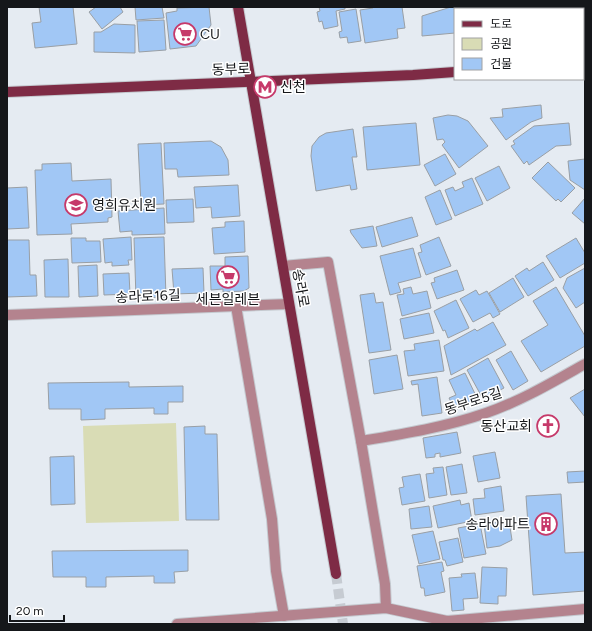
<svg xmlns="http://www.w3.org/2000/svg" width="592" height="631" font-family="Figtree,'Noto Sans KR',sans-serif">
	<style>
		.green { fill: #d9dcb5 }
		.building { fill: #a1c7f5; stroke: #999fa5 }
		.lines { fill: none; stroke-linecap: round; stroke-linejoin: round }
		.major-tunnel { stroke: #c6cbd2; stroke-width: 10; stroke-dasharray: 10 5; stroke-linecap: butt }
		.minor-casing { stroke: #c4c9cf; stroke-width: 12 }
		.major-casing { stroke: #c4c9cf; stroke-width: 12 }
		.minor { stroke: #b4838e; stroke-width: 10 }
		.major { stroke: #7e2b45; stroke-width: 10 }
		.labels { text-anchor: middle; stroke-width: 3; stroke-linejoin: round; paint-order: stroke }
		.poi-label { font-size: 14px; fill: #15171a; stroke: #fff; text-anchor: start }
		.street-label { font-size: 14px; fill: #15171a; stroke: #fff }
	</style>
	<rect width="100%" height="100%" fill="#e5ebf2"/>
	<path class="green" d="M 176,423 L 179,521 L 86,523 L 83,426 Z"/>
	<g class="building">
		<path d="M 39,7 L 73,7 L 77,44 L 35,48 L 32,23 L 41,22 Z"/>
		<path d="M 96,7 L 120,7 L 123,12 L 102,29 L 89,12 Z"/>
		<path d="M 135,7 L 162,7 L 164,18 L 136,20 Z"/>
		<path d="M 209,7 L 211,25 L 196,46 L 170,49 L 166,13 L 177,11 L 177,8 Z"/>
		<path d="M 319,7 L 345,7 L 345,9 L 336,11 L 338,26 L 324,29 L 322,21 L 319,22 L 317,12 L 320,11 Z"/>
		<path d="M 373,7 L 402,7 L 405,28 L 397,29 L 398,38 L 365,43 L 360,10 L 373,8 Z"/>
		<path d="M 451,7 L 475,7 L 475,9 L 455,9 L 455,33 L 422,36 L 422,16 Z"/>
		<path d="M 564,7 L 585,7 L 585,19 L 583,19 L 583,9 L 564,9 Z"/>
		<path d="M 356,9 L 361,41 L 348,43 L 347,37 L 340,38 L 339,32 L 342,31 L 339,12 Z"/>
		<path d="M 164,20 L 166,50 L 139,52 L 137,21 Z"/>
		<path d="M 114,24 L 135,25 L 135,53 L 94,52 L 94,32 L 101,32 Z"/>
		<path d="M 541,105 L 542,118 L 531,122 L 506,140 L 490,118 L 503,117 L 502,109 Z"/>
		<path d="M 448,115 L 457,116 L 468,121 L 488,146 L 459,168 L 442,145 L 445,142 L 443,139 L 437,140 L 433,118 Z"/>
		<path d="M 416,123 L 420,165 L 367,170 L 363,127 Z"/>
		<path d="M 569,123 L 571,145 L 556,146 L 529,165 L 527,161 L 524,164 L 511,146 L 515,144 L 513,141 L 534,126 Z"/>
		<path d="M 353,129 L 357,157 L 352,157 L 357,189 L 351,190 L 350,185 L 316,191 L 311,156 L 312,146 L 319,137 L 326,133 Z"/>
		<path d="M 211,141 L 221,147 L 228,160 L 229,175 L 178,177 L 177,169 L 165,169 L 164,143 Z"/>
		<path d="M 161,143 L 164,204 L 141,205 L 138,144 Z"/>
		<path d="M 445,154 L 456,174 L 435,186 L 424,165 Z"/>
		<path d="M 585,159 L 585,190 L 570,180 L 568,161 Z"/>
		<path d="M 548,162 L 575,188 L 561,202 L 558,199 L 556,201 L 532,178 Z"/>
		<path d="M 71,163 L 72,181 L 111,179 L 112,217 L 108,218 L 108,222 L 71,224 L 72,234 L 37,235 L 35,170 L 42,170 L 42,164 Z"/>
		<path d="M 499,166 L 510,188 L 487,201 L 475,178 Z"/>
		<path d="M 472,178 L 483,204 L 455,216 L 445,190 L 453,187 L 455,191 L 464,187 L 462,182 Z"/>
		<path d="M 238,185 L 240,216 L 212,218 L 211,207 L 196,208 L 194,187 Z"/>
		<path d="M 27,187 L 29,228 L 7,229 L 7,188 Z"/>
		<path d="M 440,190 L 452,219 L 436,225 L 425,197 Z"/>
		<path d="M 585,198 L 585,224 L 572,213 Z"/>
		<path d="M 193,199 L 194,222 L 167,223 L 166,200 Z"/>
		<path d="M 164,208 L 165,234 L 132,235 L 132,231 L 120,232 L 118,211 Z"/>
		<path d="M 412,217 L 418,236 L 382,247 L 376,227 Z"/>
		<path d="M 244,221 L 245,252 L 214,254 L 212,228 L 225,227 L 225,222 Z"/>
		<path d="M 373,226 L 377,246 L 362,248 L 351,233 L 350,230 Z"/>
		<path d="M 131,237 L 132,260 L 128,260 L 129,265 L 112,266 L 112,262 L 105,263 L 103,239 Z"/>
		<path d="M 164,237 L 166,297 L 136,298 L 134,238 Z"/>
		<path d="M 439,237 L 451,266 L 426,275 L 418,253 L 422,252 L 420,245 Z"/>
		<path d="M 71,238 L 86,238 L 86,241 L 100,241 L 101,262 L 72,263 Z"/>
		<path d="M 576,238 L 585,253 L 585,263 L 560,278 L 546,256 Z"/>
		<path d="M 7,240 L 29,240 L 30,275 L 36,275 L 37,296 L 7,297 Z"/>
		<path d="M 413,248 L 421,277 L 398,283 L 401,292 L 390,295 L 380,256 Z"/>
		<path d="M 248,256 L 249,288 L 244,291 L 223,292 L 223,289 L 211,290 L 210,266 L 225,266 L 225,257 Z"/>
		<path d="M 68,259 L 69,297 L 45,297 L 44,260 Z"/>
		<path d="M 543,262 L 554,280 L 528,296 L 515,276 L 527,268 L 529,271 Z"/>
		<path d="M 97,265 L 98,296 L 79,297 L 78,266 Z"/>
		<path d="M 203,268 L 204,293 L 174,294 L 172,269 Z"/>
		<path d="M 585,268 L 585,302 L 576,308 L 563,288 L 567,278 Z"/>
		<path d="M 457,270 L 464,290 L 437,299 L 431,283 L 435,282 L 434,278 Z"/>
		<path d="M 129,273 L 130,294 L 104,295 L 103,274 Z"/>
		<path d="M 513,278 L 524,297 L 500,312 L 489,293 Z"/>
		<path d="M 411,287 L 413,294 L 427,291 L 431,308 L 402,316 L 397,295 L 404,294 L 403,289 Z"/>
		<path d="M 556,287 L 585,336 L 585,346 L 541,372 L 521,341 L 548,325 L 533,301 Z"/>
		<path d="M 476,290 L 479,295 L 487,291 L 500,314 L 493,318 L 490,313 L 473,322 L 460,299 Z"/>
		<path d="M 374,293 L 376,303 L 383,302 L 391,350 L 369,353 L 360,295 Z"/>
		<path d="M 456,300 L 469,328 L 448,338 L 445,330 L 443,331 L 434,311 Z"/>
		<path d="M 429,313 L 434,333 L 404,339 L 400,319 Z"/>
		<path d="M 493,322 L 506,345 L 451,375 L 444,346 L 475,329 L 477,331 Z"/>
		<path d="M 439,340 L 444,371 L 408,376 L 404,351 L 415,350 L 414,344 Z"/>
		<path d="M 511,351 L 528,381 L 513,390 L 496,360 Z"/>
		<path d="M 397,355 L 403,389 L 374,394 L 369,360 Z"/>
		<path d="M 488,358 L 504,388 L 483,399 L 467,370 Z"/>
		<path d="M 465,373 L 478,400 L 455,410 L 449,398 L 456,395 L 449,380 Z"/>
		<path d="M 437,377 L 442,413 L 422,416 L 418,384 L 412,385 L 411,381 Z"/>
		<path d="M 129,382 L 129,387 L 183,386 L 183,402 L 168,402 L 168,414 L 154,414 L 154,408 L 105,409 L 105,419 L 81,420 L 81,409 L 49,409 L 48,383 Z"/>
		<path d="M 585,389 L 585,417 L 570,398 Z"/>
		<path d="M 205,426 L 205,434 L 217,434 L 219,520 L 186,520 L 184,427 Z"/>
		<path d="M 457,432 L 461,453 L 440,457 L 440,453 L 435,454 L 435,457 L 426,458 L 423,438 Z"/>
		<path d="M 495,452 L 500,478 L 478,482 L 473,456 Z"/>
		<path d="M 74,456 L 75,504 L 51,505 L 50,457 Z"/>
		<path d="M 462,464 L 467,493 L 451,495 L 446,467 Z"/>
		<path d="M 443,467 L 447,495 L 429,498 L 426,474 L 434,473 L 433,468 Z"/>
		<path d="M 585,471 L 585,482 L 568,483 L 567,472 Z"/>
		<path d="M 420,474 L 425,501 L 402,505 L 399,488 L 404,487 L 402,477 Z"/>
		<path d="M 501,486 L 504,511 L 475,515 L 473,499 L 485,498 L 484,489 Z"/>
		<path d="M 561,494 L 565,553 L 585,552 L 585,591 L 533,595 L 526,496 Z"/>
		<path d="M 460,500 L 461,505 L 469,503 L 472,521 L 438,528 L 433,506 Z"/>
		<path d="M 429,506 L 432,527 L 411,529 L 409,509 Z"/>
		<path d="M 509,521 L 512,540 L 500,546 L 487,548 L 484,524 Z"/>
		<path d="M 480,524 L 486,554 L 464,558 L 458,528 Z"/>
		<path d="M 433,531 L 440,559 L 419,564 L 412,535 Z"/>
		<path d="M 458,538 L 463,562 L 447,566 L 445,560 L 443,560 L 439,542 Z"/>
		<path d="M 188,550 L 188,571 L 174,572 L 175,583 L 154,583 L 154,576 L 106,577 L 106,587 L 86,587 L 86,577 L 53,577 L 52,551 Z"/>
		<path d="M 442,562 L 444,571 L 441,572 L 445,592 L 425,596 L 424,588 L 421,588 L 417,566 Z"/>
		<path d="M 482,567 L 507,568 L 506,596 L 498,596 L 498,604 L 480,603 Z"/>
		<path d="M 475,573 L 478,598 L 463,599 L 464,610 L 452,611 L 449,578 L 462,577 L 461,574 Z"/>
	</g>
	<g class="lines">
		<path class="major-tunnel" d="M 336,574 L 343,624"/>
		<g class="minor-casing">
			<g id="minor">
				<path d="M 283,266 L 328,262 L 361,441 L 385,584 L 386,608"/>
				<path d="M 236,306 L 272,519 L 276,571 L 284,616"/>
				<path d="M 7,315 L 289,304"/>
				<path d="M 361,441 C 403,434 446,427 486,413 C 521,401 553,382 585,364"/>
				<path d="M 177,624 L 386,608 L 447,621 L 585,609"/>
			</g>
		</g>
		<g class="major-casing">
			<g id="major">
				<path d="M 238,7 L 336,574"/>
				<path d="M 583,60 L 585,60"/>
				<path d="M 7,92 L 413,75 L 455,72"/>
			</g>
		</g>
		<use href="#minor" class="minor"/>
		<use href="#major" class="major"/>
	</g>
	<defs>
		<g id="supermarket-ring" transform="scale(1.15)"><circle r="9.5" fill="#fff" stroke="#c6396a" stroke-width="1.5"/><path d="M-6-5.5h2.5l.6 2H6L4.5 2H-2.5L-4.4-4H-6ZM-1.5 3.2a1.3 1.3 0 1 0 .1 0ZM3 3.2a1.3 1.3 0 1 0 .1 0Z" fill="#c6396a"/></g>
		<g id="metro-ring" transform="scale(1.15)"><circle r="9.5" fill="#fff" stroke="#c6396a" stroke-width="1.5"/><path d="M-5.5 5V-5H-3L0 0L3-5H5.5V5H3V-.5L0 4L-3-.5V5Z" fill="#c6396a"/></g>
		<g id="school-ring" transform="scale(1.15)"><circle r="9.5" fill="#fff" stroke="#c6396a" stroke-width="1.5"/><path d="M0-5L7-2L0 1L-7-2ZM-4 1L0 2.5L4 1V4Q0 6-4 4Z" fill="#c6396a"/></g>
		<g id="church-ring" transform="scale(1.15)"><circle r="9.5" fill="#fff" stroke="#c6396a" stroke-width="1.5"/><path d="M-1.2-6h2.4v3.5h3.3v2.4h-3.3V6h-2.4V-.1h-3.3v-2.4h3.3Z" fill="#c6396a"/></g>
		<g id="building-ring" transform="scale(1.15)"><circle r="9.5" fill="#fff" stroke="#c6396a" stroke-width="1.5"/><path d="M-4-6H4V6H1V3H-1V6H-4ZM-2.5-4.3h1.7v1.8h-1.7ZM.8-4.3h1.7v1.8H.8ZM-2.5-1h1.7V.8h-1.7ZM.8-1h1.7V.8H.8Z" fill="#c6396a"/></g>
	</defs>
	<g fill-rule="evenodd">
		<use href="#supermarket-ring" x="185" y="34"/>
		<use href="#metro-ring" x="265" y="87"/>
		<use href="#school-ring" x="76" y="205"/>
		<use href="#supermarket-ring" x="228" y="277"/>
		<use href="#church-ring" x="548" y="426"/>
		<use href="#building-ring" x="546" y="524"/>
	</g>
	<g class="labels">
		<g class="poi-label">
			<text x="200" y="39">CU</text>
			<text x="280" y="92">신천</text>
			<text x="92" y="210">영희유치원</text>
			<text x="228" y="304" text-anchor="middle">세븐일레븐</text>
			<text x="532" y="431" text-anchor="end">동산교회</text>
			<text x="530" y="529" text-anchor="end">송라아파트</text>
		</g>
		<g class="street-label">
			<text transform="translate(231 69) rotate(-2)" y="5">동부로</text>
			<text transform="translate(301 288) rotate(80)" y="5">송라로</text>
			<text transform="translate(148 296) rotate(-2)" y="5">송라로16길</text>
			<text transform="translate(473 401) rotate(-18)" y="5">동부로5길</text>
		</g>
	</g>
	<rect width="592" height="631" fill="none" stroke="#15171a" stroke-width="16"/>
	<rect x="454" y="8" width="130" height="72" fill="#ffffff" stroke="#a1a2a3"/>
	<rect x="462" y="21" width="20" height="6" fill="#7e2b45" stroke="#a1a2a3"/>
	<text x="490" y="28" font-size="12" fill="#15171a">도로</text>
	<rect x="462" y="38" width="20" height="12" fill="#d9dcb5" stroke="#a1a2a3"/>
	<text x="490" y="48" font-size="12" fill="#15171a">공원</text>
	<rect x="462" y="58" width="20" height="12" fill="#a1c7f5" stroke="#a1a2a3"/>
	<text x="490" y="68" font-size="12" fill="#15171a">건물</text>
	<path d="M10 615v6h54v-6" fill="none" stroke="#15171a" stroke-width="2"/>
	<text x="16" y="615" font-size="12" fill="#15171a" stroke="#ffffff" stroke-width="3" paint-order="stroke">20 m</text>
</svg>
